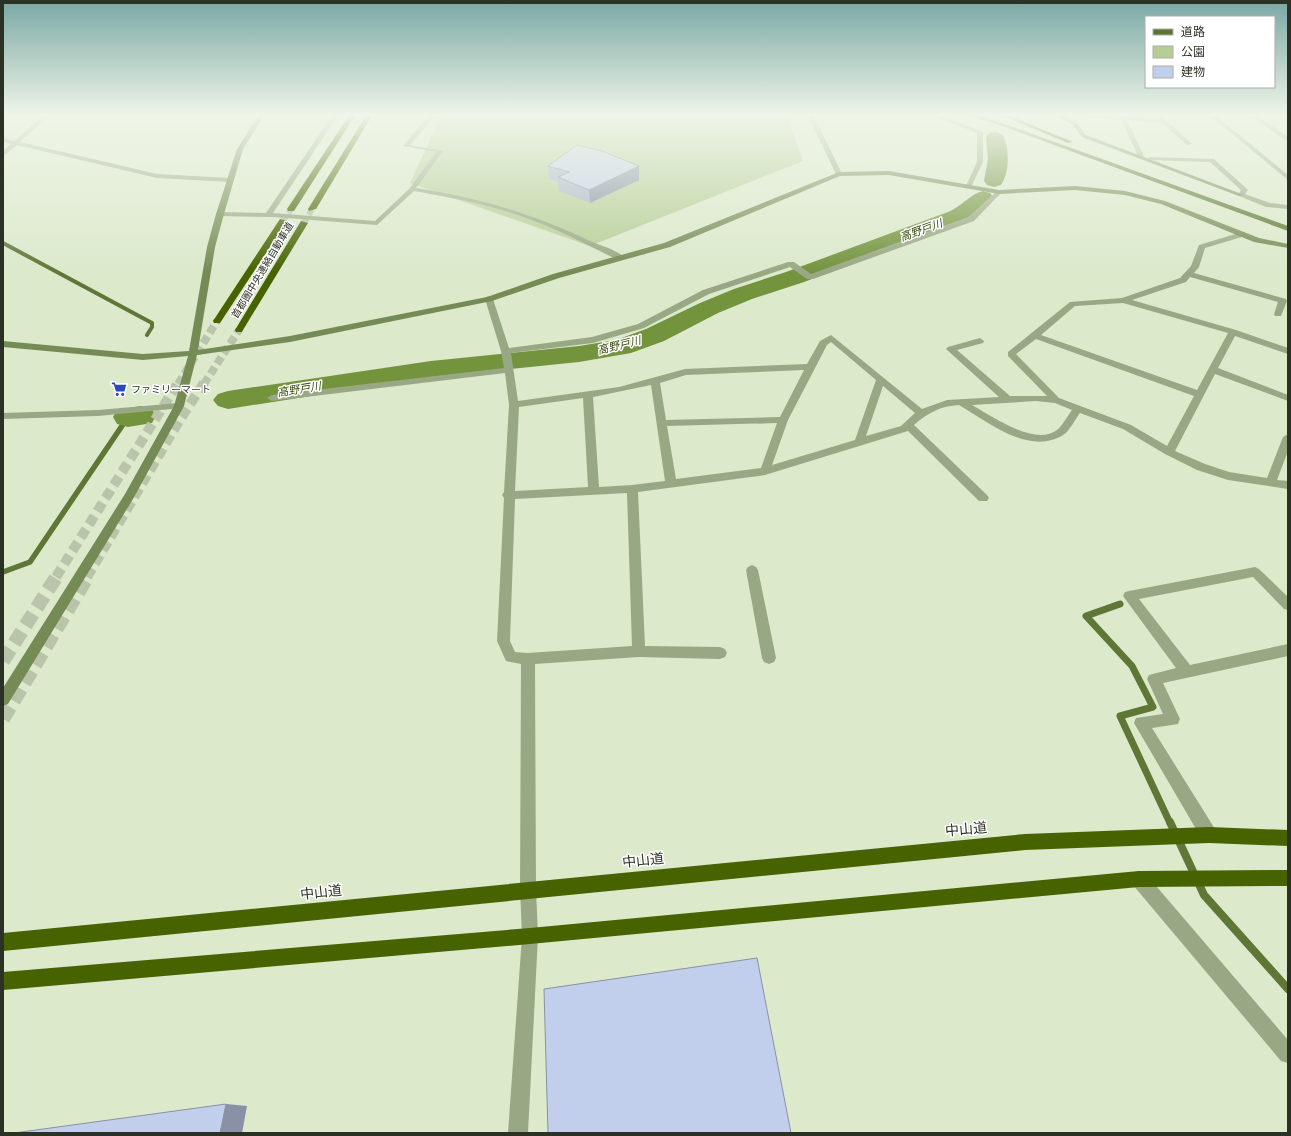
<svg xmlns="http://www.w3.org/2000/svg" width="1291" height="1136" font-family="Signika,'Noto Sans JP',sans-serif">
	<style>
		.green { fill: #b6ce96 }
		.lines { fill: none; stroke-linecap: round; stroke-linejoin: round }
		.stream-far3 { stroke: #5e7636; stroke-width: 4 }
		.stream-far2 { stroke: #5e7636; stroke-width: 5.5 }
		.stream-far1 { stroke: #5e7636; stroke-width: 7 }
		.stream { stroke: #5e7636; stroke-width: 8 }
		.river { fill: #73933d; fill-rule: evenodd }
		.highway-tunnel-far3 { stroke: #b9c4aa; stroke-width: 6; stroke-dasharray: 6 3.5; stroke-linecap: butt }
		.highway-tunnel-far2 { stroke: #b9c4aa; stroke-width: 8; stroke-dasharray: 8 4; stroke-linecap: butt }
		.highway-tunnel-far1 { stroke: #b9c4aa; stroke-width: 10; stroke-dasharray: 10 5.5; stroke-linecap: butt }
		.highway-tunnel { stroke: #b9c4aa; stroke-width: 14; stroke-dasharray: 14 7; stroke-linecap: butt }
		.street { fill: #99a884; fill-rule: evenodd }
		.secondary { fill: #758b55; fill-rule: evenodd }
		.primary { fill: #5b7630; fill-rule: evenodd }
		.highway { fill: #466300; fill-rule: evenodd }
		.wall { fill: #a7b2cb }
		.shaded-wall { fill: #8891a5 }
		.building { fill: #c2cfec; stroke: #8891a5 }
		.labels { text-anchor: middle; stroke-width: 3; stroke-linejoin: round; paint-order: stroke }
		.far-street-label { font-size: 10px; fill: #2c3125; stroke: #fff }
		.far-poi-label { font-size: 10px; fill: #2c3125; stroke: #fff; text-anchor: start }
		.far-water-label { font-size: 11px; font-style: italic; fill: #344909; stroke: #fff }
		.near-street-label { font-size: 14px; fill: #2c3125; stroke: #fff }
	</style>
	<rect width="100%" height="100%" fill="#dce9cb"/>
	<path class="green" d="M 442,114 L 786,114 L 803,161 L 590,246 L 410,183 Z"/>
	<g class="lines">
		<path class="stream-far3" d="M 3,243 L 152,323 L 152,327 L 147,335"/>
		<path class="stream-far2" d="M 3,572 L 30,562 L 128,417"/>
		<path class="stream-far1" d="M 1120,604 L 1086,616 L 1132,666 L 1153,707 L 1120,716 L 1170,823"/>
		<path class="stream" d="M 1170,822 L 1204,895 L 1288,989"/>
		<g class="river">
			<path d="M 995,132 L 1002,134 C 1010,146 1010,173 1001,185 L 994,187 L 987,185 L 984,181 L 988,159 L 986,138 L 988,134 Z"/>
			<path d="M 983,191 L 990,193 L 993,197 L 973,218 L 804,282 L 752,299 L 718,313 L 664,341 L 631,353 L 579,362 L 431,377 L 228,409 L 218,406 L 213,400 L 218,394 L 228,391 L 431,361 L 579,346 L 616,340 L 646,329 L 700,303 L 734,289 L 786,272 L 948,212 C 961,207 970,194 983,191 Z"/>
			<path d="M 141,406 L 152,409 L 156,416 L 152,423 L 128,427 L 117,424 L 113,417 L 117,410 Z"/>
		</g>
		<g class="highway-tunnel-far3">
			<path d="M 283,221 L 291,209"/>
			<path d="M 304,223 L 312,209"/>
		</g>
		<g class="highway-tunnel-far2">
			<path d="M 178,384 L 217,321"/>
			<path d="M 204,384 L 239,330"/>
		</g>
		<g class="highway-tunnel-far1">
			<path d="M 56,577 L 178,383"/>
			<path d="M 87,577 L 179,421 L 204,383"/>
		</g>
		<g class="highway-tunnel">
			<path d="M 3,661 L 57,576"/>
			<path d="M 3,719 L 88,576"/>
		</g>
		<g class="street">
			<path d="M 45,114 L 51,114 L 20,142 L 157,174 L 230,178 L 233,180 L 230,182 L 157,178 L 17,145 L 3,156 L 3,151 L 11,144 L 3,142 L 3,138 L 14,141 Z"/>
			<path d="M 333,114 L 339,114 L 273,213 L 375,221 L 410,188 L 436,152 L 403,146 L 430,114 L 436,114 L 410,145 L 443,151 L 416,188 C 480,198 534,214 592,242 C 602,246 617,250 625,258 L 618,260 C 589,246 560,230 529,219 C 492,205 453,198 414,191 L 377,225 L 273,217 L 217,216 L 216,214 L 220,212 L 266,213 Z"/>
			<path d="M 807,114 L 813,114 L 842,174 L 841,175 L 836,174 Z"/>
			<path d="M 928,114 L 935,114 L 983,132 L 983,162 L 971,187 L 966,186 L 977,162 L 977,133 Z"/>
			<path d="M 1069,114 L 1119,116 L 1118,114 L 1124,114 L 1125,116 L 1160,119 L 1157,114 L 1163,114 L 1166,120 L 1192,144 L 1187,145 L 1162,123 L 1127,120 L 1144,156 L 1141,158 L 1138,156 L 1121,119 L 1072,116 Z"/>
			<path d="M 1208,114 L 1214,114 L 1288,175 L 1288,180 Z"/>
			<path d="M 1249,114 L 1255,114 L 1288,137 L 1288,142 Z"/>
			<path d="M 1150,157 L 1214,159 L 1247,189 L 1248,190 L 1245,194 L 1270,203 L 1288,205 L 1288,209 L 1266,207 L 1239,196 L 1238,195 L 1241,190 L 1210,162 L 1148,160 L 1147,159 Z"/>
			<path d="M 997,191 L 1002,192 L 974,221 L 813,279 L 807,279 L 790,267 L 709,294 L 644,328 L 593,343 L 511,353 L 518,401 L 619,387 L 685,369 L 807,364 L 820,341 L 831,335 L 922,409 L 947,400 L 999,397 L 946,349 L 948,347 L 980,338 L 984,341 L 983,343 L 957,350 L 1010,396 L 1047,396 L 1008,356 L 1008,352 L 1070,302 L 1122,298 L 1180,278 L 1191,266 L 1199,245 L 1242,232 L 1245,232 L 1245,236 L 1205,248 L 1199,267 L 1194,273 L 1286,299 L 1287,301 L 1281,316 L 1275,316 L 1274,314 L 1278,302 L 1190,277 L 1186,282 L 1132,300 L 1236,330 L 1288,348 L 1288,354 L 1235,336 L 1218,368 L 1288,395 L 1288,401 L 1215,374 L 1175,451 L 1205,464 L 1229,472 L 1267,478 L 1283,437 L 1288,434 L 1288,451 L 1277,480 L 1288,481 L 1288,489 L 1228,480 L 1197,470 L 1165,454 L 1123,429 L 1080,413 C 1075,419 1070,431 1063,435 C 1029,456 988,422 959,405 C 941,406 927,413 914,425 L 987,495 L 989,498 L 987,501 L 979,501 L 908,431 L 765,475 L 638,492 L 645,646 L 720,647 L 725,649 L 727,653 L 725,657 L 720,659 L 639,657 L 535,664 L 536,889 L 538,936 L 528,1133 L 508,1133 L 522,936 L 520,889 L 521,664 L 506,661 L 497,641 L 504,498 L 502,495 L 504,492 L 509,405 L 505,373 L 272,401 L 267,398 L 272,395 L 504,368 L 501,351 L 485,299 L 486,297 L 489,296 L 493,299 L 509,348 L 592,337 L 638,324 L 703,290 L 788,262 L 794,262 L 811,274 L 968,217 ZM 1123,303 L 1228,333 L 1197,390 L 1041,335 L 1075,306 ZM 1036,339 L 1194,396 L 1167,446 L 1131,425 L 1059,398 L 1016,354 ZM 831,342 L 876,380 L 855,440 L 772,465 L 788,420 L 827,345 ZM 804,370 L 780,417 L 666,420 L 660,383 L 686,375 ZM 651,385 L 665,481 L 632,485 L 599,487 L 593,397 ZM 883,386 L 915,413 L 901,426 L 866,436 ZM 583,398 L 588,487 L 515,491 L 519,407 ZM 1036,401 L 1055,403 L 1072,410 C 1068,415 1063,425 1057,430 C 1035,447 992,416 972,405 ZM 777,423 L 761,468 L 676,479 L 667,426 ZM 627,493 L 632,646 L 528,653 L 515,652 L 510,641 L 515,499 Z"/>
			<path d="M 179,403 L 184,406 L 182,408 L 98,416 L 3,419 L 3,413 L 98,410 Z"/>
			<path d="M 752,565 L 756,567 L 758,570 L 776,658 L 774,662 L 769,664 L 764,662 L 762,658 L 746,570 L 748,567 Z"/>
			<path d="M 1255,567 L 1259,569 L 1288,597 L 1288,610 L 1284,609 L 1253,577 L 1139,599 L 1190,665 L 1288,644 L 1288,656 L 1163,683 L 1180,719 L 1178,724 L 1152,728 L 1215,829 L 1217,835 L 1215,841 L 1209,843 L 1203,841 L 1134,723 L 1136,718 L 1163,714 L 1147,679 L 1149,675 L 1176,668 L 1123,596 L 1125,592 L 1129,591 Z"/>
			<path d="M 1139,871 L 1145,873 L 1288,1040 L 1288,1063 L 1281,1061 L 1133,885 L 1131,879 L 1133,873 Z"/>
		</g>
		<g class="secondary">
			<path d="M 259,114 L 265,114 L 243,149 L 224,214 L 215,247 L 198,350 L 290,336 L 487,297 L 553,274 L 664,243 L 839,172 L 889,171 L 999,190 L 1075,186 L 1125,191 L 1165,201 L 1259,238 L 1288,244 L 1288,248 L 1254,242 L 1161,204 L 1125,195 L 1075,190 L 999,194 L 889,175 L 840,176 L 670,247 L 559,278 L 492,301 L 290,342 L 197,355 L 184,406 L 133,499 L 8,704 L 3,706 L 3,688 L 125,494 L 174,406 L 188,356 L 143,360 L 3,347 L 3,341 L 143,354 L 189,351 L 207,247 L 216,214 L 237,149 Z"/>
			<path d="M 1053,114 C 1067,112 1078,124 1086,135 L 1244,195 L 1239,196 L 1082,137 L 1073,125 Z"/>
		</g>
		<path class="primary" d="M 970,114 L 977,114 L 1288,226 L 1288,231 Z"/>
		<g class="highway">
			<path d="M 350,114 L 356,114 L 294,211 L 288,211 L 287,209 Z"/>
			<path d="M 367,114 L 373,114 L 316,209 L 309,211 L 308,209 Z"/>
			<path d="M 965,114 L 973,114 L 1010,126 L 1005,127 Z"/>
			<path d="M 998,114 L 1005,114 L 1073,142 L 1068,143 Z"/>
			<path d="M 280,219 L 287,221 L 220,323 L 214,323 L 213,321 Z"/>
			<path d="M 301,221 L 308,223 L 243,330 L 242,332 L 236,332 L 235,330 Z"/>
			<path d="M 1209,827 L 1288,830 L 1288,846 L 1209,843 L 1025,850 L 3,951 L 3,933 L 1025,834 Z"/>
			<path d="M 1288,870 L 1288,886 L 1139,887 L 530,944 L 3,990 L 3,972 L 530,928 L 1139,871 Z"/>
		</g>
	</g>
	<path class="wall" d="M 548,166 L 639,166 L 639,180 L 590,203 L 559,191 L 558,182 L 549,179 Z"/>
	<g class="shaded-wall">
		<path d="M 639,166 L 639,180 L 590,203 L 589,190 Z"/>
		<path d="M 226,1104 L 247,1106 L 242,1133 L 220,1133 Z"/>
	</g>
	<g class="building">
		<path d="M 577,145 L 602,151 L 639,166 L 589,190 L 558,177 L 570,172 L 548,166 Z"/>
		<path d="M 757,958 L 791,1133 L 548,1133 L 544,989 Z"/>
		<path d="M 226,1104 L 220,1133 L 14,1133 Z"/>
	</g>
	<linearGradient id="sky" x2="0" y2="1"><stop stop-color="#79a7a4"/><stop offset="0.42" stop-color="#eff5e8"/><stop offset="1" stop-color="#eff5e8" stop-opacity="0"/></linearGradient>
	<rect width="1291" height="273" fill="url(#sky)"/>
	<defs>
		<g id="supermarket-bare" transform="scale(1.2)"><path d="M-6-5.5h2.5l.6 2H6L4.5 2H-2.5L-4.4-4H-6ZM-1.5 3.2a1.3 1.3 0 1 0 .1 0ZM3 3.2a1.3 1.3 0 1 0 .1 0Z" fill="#284aba" stroke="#fff" stroke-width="2.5" paint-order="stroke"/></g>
	</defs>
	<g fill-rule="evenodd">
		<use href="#supermarket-bare" x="119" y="389"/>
	</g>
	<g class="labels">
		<g class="far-street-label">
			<text transform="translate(262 270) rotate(-59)" y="4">首都圏中央連絡自動車道</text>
		</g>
		<g class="far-poi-label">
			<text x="131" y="393">ファミリーマート</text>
		</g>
		<g class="far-water-label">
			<text transform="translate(921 230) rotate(-20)" y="4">高野戸川</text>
			<text transform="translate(619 345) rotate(-14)" y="4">高野戸川</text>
			<text transform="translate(299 389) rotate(-9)" y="4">高野戸川</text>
		</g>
		<g class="near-street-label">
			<text transform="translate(966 829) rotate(-5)" y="5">中山道</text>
			<text transform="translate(643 860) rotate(-6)" y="5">中山道</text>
			<text transform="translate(321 892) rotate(-6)" y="5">中山道</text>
		</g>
	</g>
	<rect width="1291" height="1136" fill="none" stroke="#2c3125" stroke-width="8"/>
	<rect x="1145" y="16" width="130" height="72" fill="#ffffff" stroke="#abada8"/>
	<rect x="1153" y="29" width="20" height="6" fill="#5b7630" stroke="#abada8"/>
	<text x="1181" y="36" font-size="12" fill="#2c3125">道路</text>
	<rect x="1153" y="46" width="20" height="12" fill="#b6ce96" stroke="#abada8"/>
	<text x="1181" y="56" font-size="12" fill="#2c3125">公園</text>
	<rect x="1153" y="66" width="20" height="12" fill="#c2cfec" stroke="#abada8"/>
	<text x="1181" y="76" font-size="12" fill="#2c3125">建物</text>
</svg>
